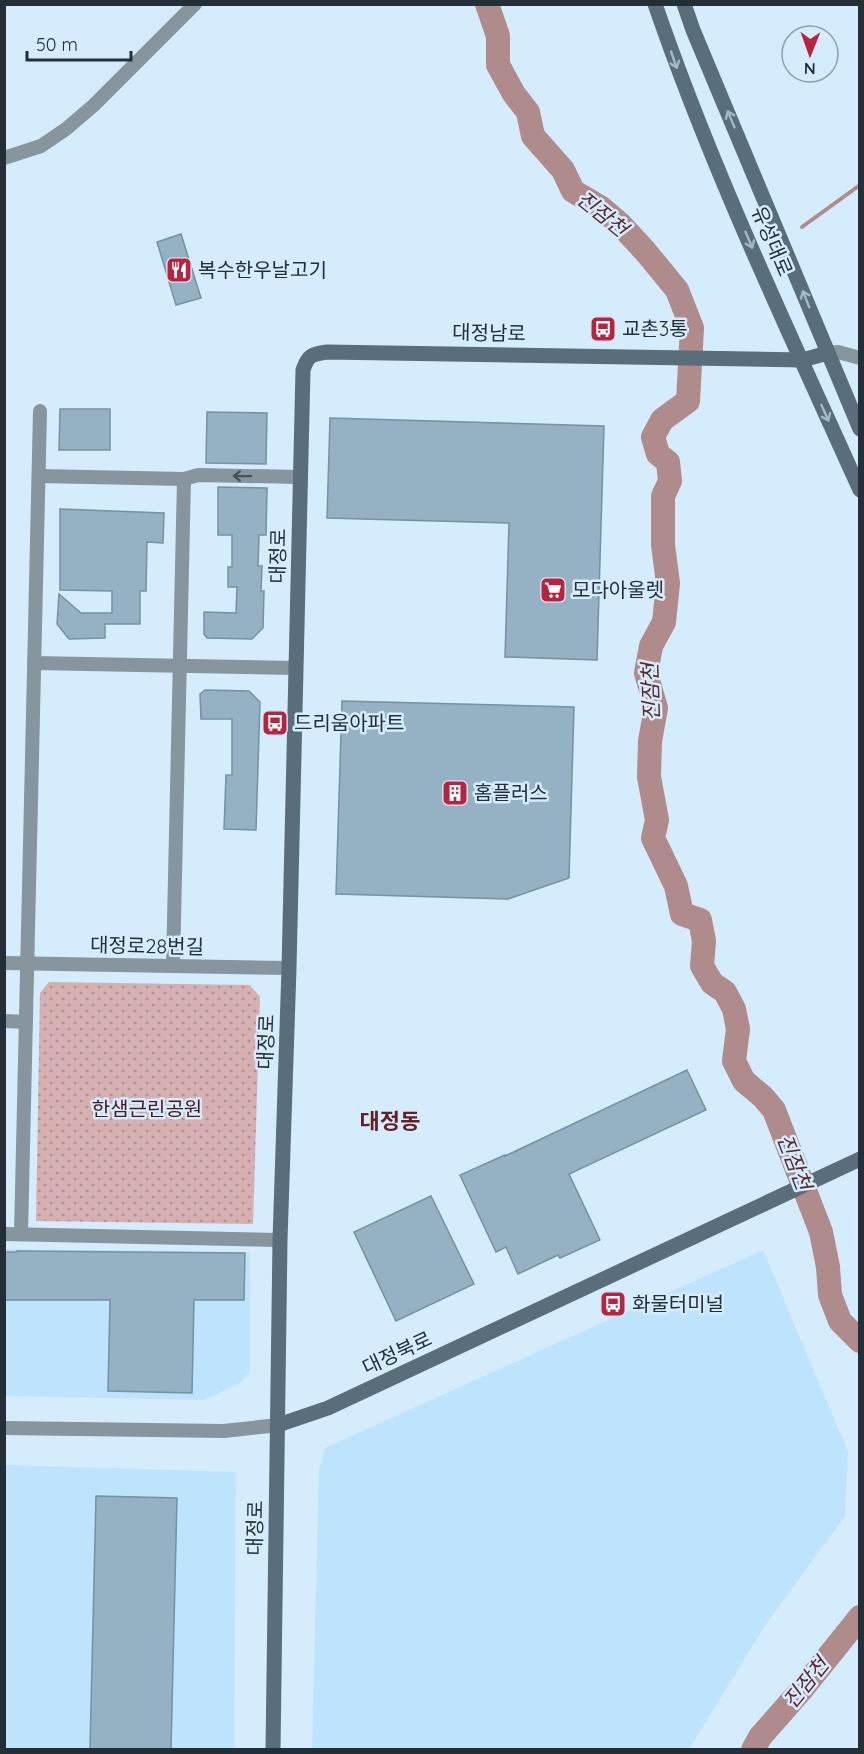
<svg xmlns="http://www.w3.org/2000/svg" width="864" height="1754" font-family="Quicksand,'Noto Sans KR',sans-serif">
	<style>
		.built { fill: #bee3fc }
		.green { fill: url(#green-dots) }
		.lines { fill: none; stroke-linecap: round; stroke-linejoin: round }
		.stream { stroke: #b08b8b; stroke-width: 4 }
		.river { stroke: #b08b8b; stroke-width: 24 }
		.building { fill: #95b1c4; stroke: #7591a3; stroke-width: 1.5 }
		.street { stroke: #87959e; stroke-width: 14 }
		.secondary { stroke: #596d7a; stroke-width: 15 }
		.oneway { stroke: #a3b9c8 }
		.oneway2 { stroke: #46525a }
		.labels { text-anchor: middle; stroke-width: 5; stroke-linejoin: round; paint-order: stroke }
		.street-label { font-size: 20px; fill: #232e36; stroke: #d5ecfc }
		.poi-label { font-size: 20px; fill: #232e36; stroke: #d5ecfc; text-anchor: start }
		.park-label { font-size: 20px; fill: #4a181e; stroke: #d5ecfc }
		.water-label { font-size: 21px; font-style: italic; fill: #5c282c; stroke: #d5ecfc }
		.quarter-label { font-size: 22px; font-weight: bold; fill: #641f27; stroke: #d5ecfc }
	</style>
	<defs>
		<pattern id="green-dots" width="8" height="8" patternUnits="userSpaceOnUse" patternTransform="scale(1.5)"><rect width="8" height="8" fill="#d6b0b1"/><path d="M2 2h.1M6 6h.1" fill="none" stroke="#ad9091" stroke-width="1.8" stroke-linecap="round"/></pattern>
	</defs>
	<rect width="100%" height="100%" fill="#d5ecfc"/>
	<g class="built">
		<path d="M 5,1249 L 250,1252 L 250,1371 L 240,1383 L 204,1400 L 5,1396 Z"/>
		<path d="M 763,1250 L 848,1452 L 845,1516 L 766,1624 L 689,1749 L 312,1749 L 319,1469 L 325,1448 Z"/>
		<path d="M 5,1465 L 236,1472 L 234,1749 L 5,1750 Z"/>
	</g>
	<path class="green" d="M 49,982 L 250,985 L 260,997 L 253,1224 L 36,1221 L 40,993 Z"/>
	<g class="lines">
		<path class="stream" d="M 802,227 L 860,185"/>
		<g class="river">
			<path d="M 487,4 L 498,36 L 498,65 L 514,94 L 528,112 L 533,136 L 563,170 L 573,191 L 600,207 L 620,224 L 645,251 L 677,290 L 692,328 L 688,401 L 662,420 L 653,437 L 658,454 L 668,462 L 670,481 L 663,496 L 663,545 L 668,583 L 664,622 L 651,646 L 646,673 L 656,708 L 650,741 L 649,777 L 657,820 L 653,838 L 676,886 L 682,914 L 700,920 L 704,941 L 702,966 L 712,983 L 725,992 L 734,1009 L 738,1029 L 734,1061 L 744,1081 L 763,1097 L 774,1110 L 821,1232 L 828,1267 L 830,1295 L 840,1321 L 860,1341"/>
			<path d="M 753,1750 L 760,1737 L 803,1688 L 860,1617"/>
		</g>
	</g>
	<g class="building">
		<path d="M 181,234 L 201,298 L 176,305 L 157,242 Z"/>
		<path d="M 60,409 L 110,409 L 110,450 L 59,450 Z"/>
		<path d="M 207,412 L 267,413 L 266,464 L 206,463 Z"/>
		<path d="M 330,418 L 604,426 L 597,660 L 505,657 L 509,523 L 327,518 Z"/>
		<path d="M 218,487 L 267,488 L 266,535 L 259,535 L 258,566 L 262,566 L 261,591 L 264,591 L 263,628 L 252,639 L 207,638 L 204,634 L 204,612 L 236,613 L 237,587 L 228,587 L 228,567 L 232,567 L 232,535 L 218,535 Z"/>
		<path d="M 60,509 L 164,513 L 163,543 L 147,542 L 146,591 L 140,591 L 140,624 L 105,624 L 105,638 L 69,639 L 57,624 L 59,594 L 81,613 L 112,613 L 112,591 L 60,590 Z"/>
		<path d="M 205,690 L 249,691 L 260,702 L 256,830 L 224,829 L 226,775 L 232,775 L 232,719 L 201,719 L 200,694 Z"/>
		<path d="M 342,701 L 574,707 L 569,878 L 508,899 L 336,894 Z"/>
		<path d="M 687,1070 L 706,1110 L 569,1174 L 600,1240 L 560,1258 L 558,1255 L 518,1274 L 506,1247 L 496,1252 L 460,1175 L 505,1155 L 505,1156 Z"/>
		<path d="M 431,1196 L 474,1284 L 396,1321 L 354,1232 Z"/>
		<path d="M 17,1251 L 245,1253 L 244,1300 L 194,1300 L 192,1393 L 108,1391 L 110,1300 L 4,1300 L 4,1252 L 17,1252 Z"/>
		<path d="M 96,1496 L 177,1498 L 171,1749 L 90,1749 Z"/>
	</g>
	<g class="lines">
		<g class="street">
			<path d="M 4,158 L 41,146 L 66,129 L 94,105 L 195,4"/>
			<path d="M 828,353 L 838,352 L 860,358"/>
			<path d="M 39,476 L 184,479 L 198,475 L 300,477"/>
			<path d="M 34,663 L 296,668"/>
			<path d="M 4,963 L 289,968"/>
			<path d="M 173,966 L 184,479"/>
			<path d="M 4,1021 L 26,1022"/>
			<path d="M 4,1234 L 280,1240"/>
			<path d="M 21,1234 L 40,411"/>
			<path d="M 4,1428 L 224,1431 L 278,1425"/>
		</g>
		<g class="secondary">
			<path d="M 655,4 C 712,170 788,330 860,490"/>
			<path d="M 684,4 L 693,30 L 860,429"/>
			<path d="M 278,1425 L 328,1408 L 860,1159"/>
			<path d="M 273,1750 L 280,1240 L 289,968 L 303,370 C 308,355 312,354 327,352 L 802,360 L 828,353"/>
		</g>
	</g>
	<defs><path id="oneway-shaft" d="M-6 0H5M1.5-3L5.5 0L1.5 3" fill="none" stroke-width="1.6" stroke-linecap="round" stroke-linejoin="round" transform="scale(1.5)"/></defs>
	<g class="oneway">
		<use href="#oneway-shaft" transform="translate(674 60) rotate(71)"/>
		<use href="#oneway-shaft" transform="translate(731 119) rotate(-113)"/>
		<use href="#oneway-shaft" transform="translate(749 240) rotate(67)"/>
		<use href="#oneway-shaft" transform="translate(806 299) rotate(-112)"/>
		<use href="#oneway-shaft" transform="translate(825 413) rotate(66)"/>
	</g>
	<use class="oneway2" href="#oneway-shaft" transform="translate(242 476) rotate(-179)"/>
	<defs>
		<g id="restaurant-square" transform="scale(1.35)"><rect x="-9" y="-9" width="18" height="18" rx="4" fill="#b6243f" stroke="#d5ecfc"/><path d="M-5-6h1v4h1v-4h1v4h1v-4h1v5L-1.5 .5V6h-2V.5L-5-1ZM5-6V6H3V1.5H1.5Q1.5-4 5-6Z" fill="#fff"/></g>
		<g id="bus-square" transform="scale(1.35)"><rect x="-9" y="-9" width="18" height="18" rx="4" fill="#b6243f" stroke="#d5ecfc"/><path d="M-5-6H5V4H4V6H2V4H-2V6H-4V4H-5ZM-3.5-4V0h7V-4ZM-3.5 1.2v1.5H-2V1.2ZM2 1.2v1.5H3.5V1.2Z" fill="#fff"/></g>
		<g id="supermarket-square" transform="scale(1.35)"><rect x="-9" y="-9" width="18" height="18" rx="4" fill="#b6243f" stroke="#d5ecfc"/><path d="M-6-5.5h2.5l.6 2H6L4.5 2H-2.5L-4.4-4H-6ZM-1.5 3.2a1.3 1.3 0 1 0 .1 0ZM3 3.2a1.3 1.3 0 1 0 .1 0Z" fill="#fff"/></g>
		<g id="building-square" transform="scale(1.35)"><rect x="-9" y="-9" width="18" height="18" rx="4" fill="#b6243f" stroke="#d5ecfc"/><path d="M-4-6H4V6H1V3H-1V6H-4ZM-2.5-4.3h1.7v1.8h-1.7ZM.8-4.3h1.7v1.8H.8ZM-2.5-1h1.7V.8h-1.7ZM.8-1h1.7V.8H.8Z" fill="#fff"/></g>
	</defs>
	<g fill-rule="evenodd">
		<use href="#restaurant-square" x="179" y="270"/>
		<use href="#bus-square" x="603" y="329"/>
		<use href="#supermarket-square" x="553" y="590"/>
		<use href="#bus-square" x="275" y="723"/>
		<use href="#building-square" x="455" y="793"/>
		<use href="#bus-square" x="613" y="1304"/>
	</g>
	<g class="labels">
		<g class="street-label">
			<text transform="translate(772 241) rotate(67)" y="7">유성대로</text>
			<text transform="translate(489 333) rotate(1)" y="7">대정남로</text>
			<text transform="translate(278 556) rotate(-89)" y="7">대정로</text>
			<text transform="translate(147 946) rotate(1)" y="7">대정로28번길</text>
			<text transform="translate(266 1042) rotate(-88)" y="7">대정로</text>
			<text transform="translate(397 1353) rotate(-25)" y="7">대정북로</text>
			<text transform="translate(255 1528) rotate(-89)" y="7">대정로</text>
		</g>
		<g class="poi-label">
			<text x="198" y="277">복수한우날고기</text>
			<text x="622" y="336">교촌3통</text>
			<text x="572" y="597">모다아울렛</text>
			<text x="294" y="730">드리움아파트</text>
			<text x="474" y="800">홈플러스</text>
			<text x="632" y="1311">화물터미널</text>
		</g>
		<g class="park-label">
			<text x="147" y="1116">한샘근린공원</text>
		</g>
		<g class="water-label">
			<text transform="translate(602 214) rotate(39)" y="7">진잠천</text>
			<text transform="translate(651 692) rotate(-92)" y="7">진잠천</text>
			<text transform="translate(794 1162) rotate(69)" y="7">진잠천</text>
			<text transform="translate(806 1683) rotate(-51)" y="7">진잠천</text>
		</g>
		<g class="quarter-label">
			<text x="390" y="1129">대정동</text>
		</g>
	</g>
	<rect width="864" height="1754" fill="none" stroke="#232e36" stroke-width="12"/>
	<g transform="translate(810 54) rotate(181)"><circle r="28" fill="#d5ecfc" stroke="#8ea0ad" stroke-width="1.5"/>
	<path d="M0-4.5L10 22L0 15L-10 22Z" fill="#b6243f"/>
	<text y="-9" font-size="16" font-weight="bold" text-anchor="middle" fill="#232e36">N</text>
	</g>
	<path d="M27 51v9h104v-9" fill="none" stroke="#232e36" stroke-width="3"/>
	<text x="36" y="51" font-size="18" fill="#232e36" stroke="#d5ecfc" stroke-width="4.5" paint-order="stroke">50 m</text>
</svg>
